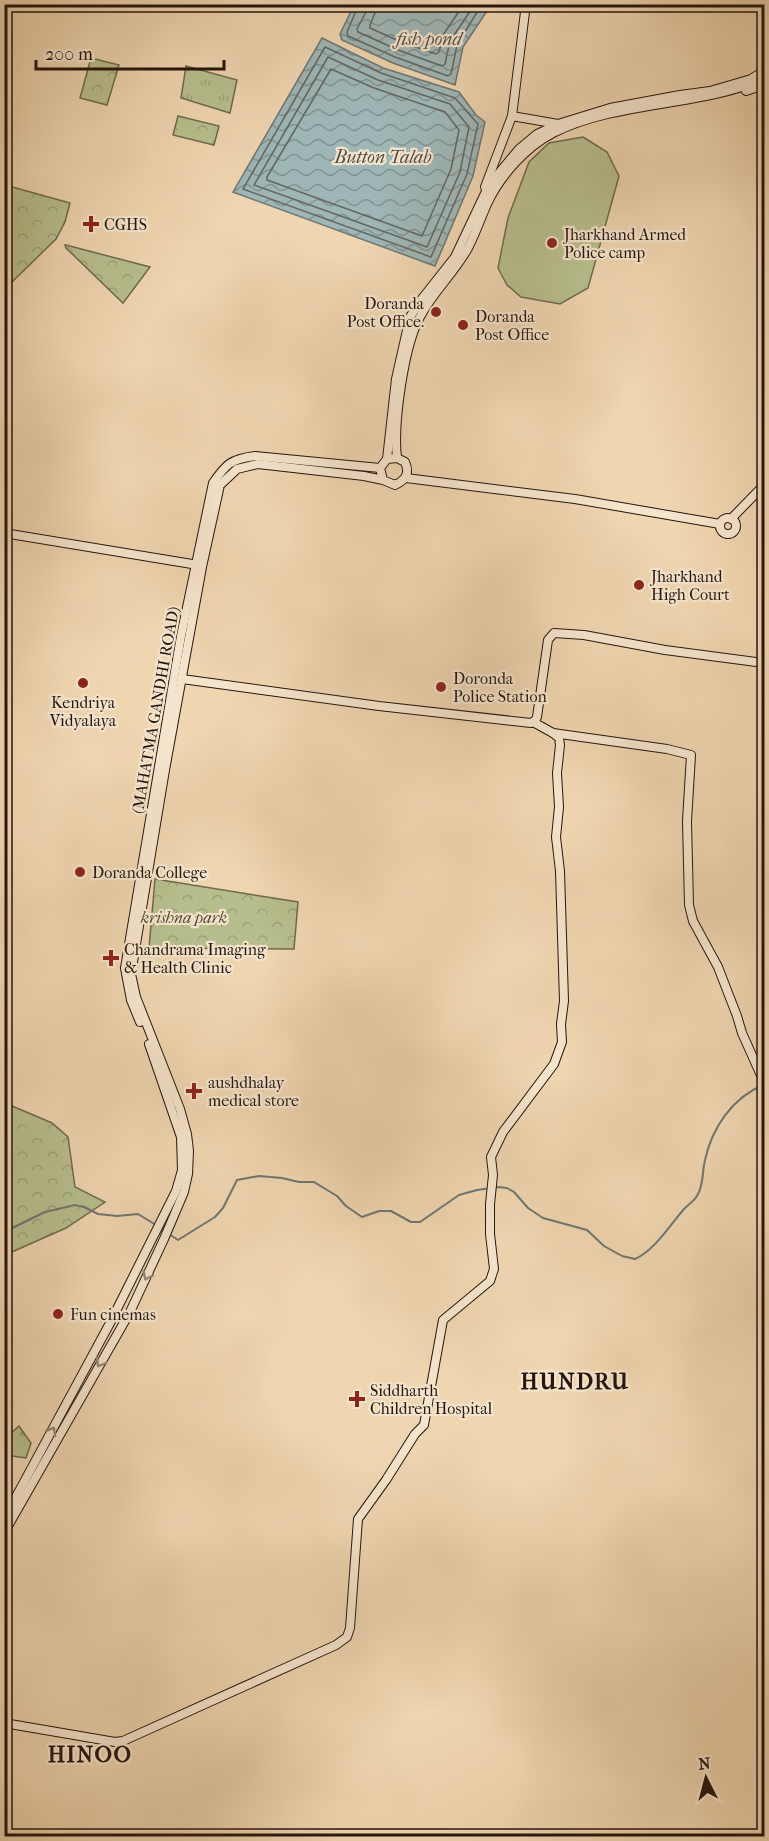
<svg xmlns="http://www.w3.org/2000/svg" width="769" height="1841" font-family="'IM FELL French Canon',serif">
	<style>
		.grass { fill: url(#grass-tufts); stroke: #6e6a4e; stroke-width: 1.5 }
		.forest { fill: url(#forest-firs); stroke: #6e6a4e; stroke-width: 1.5 }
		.park { fill: url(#park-crowns); stroke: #6e6a4e; stroke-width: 1.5 }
		.pitch { fill: #b7be8d; stroke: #6e6a4e; stroke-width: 1.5 }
		.water { fill: url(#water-waves); stroke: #6e7673; stroke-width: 1.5 }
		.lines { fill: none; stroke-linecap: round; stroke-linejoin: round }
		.shore { stroke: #626662; stroke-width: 1.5 }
		.stream { stroke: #6e7673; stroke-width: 2 }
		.secondary-casing { stroke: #25150f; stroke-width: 10 }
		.secondary { stroke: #f5e4cc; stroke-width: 8 }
		.oneway { stroke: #978777 }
		.poi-dot { fill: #8f2418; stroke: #f5e4cc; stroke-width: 2 }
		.labels { text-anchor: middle; stroke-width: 4.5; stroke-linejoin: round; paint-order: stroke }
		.poi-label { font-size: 16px; fill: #25150f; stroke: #f5e4cc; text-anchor: start }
		.street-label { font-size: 16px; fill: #25150f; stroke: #f5e4cc }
		.park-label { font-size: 16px; font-style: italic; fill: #514835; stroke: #f5e4cc }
		.water-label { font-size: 18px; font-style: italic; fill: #4f4d49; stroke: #f5e4cc }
		.district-label { font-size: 22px; font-weight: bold; letter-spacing: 1.5px; fill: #25150f; stroke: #f5e4cc }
	</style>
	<defs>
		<pattern id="grass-tufts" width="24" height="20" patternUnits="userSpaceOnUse" patternTransform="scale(1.5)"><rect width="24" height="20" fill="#b7be8d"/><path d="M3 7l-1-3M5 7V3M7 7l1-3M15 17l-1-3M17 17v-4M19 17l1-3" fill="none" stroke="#9da278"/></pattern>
		<pattern id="forest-firs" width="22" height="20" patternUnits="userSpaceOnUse" patternTransform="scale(1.5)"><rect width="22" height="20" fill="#b7be8d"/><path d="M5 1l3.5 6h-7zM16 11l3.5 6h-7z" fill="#9da278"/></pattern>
		<pattern id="park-crowns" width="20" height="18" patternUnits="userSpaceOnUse" patternTransform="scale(1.5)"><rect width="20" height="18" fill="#b7be8d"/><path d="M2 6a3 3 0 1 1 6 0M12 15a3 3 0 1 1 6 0" fill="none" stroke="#9da278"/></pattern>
		<pattern id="water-waves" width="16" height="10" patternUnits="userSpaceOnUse" patternTransform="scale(1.5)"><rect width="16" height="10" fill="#9eb6b6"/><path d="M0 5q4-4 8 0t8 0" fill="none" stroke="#819392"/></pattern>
	</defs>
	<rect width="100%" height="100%" fill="#efd5b0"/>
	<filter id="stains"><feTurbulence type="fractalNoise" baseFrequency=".00333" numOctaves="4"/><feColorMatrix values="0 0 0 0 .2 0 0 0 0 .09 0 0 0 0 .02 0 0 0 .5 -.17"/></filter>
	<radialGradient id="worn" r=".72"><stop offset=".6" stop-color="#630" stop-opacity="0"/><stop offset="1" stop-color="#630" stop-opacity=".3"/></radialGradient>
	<path class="grass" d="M 186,66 L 237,80 L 230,113 L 181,98 Z"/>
	<path class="forest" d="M 19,1426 L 31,1443 L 26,1458 L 5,1455 L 5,1439 Z"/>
	<g class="park">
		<path d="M 91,58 L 119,65 L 107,105 L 80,98 Z"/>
		<path d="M 178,116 L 219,126 L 214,145 L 173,135 Z"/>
		<path d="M 5,185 L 70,203 L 65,222 L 56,239 L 12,282 L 5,275 Z"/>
		<path d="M 65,245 L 66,245 L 150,267 L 123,303 L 66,248 Z"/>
		<path d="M 155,879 L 298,902 L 294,949 L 149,948 Z"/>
		<path d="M 5,1103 L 52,1123 L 68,1137 L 75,1187 L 105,1202 L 66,1228 L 5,1255 Z"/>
	</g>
	<path class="pitch" d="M 583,137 L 607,152 L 619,176 L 588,288 L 560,304 L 521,297 L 507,285 L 498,268 L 508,218 L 529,162 L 549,143 Z"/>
	<g class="water">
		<path d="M 488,5 L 489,8 L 463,47 L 455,85 L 393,63 L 342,40 L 340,34 L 354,5 Z"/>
		<path d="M 322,38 L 383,68 L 459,92 L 476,115 L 485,122 L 473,176 L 435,266 L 233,192 Z"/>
	</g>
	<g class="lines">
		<g class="shore">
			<path d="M 359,4 L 347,32 L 348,36 L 395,57 L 448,76 L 451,74 L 457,45 L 482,4"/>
			<path d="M 367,4 L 366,12 L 357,29 L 358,32 L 398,50 L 442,66 L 445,64 L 450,41 L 475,4"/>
			<path d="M 376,4 L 375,13 L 370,25 L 370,28 L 401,42 L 436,54 L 439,52 L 443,35 L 464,4"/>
			<path d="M 325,47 L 381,73 L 455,98 L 478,124 L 467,174 L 431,257 L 243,189 Z"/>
			<path d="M 328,57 L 378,80 L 450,104 L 469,127 L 460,172 L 427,247 L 254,185 Z"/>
			<path d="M 331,69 L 374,88 L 445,112 L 459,130 L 451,169 L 422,236 L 267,180 L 267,177 Z"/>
		</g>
		<g class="stream">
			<path d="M 160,1228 L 178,1240 L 215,1217 L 223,1208 L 237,1180 L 259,1176 L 282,1178 L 299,1182 L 314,1182 L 337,1196 L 346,1206 L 362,1217 L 379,1211 L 391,1211 L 411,1222 L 420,1222 L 459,1195 L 477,1190 L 498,1187 L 507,1188 L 514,1192 L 528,1208 L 543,1218 L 587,1230 L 604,1246 L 622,1256 L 635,1259 C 655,1250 670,1225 684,1209 C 688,1205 694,1201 697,1196 C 704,1185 702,1172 705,1160 C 712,1128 732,1098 763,1085"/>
			<path d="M 4,1232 L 45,1212 L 75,1205 L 84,1207 L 98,1214 L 117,1216 L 138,1214 L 156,1225"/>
		</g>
		<g class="secondary-casing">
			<g id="secondary">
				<path d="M 746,91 L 764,85"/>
				<path d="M 512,116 L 558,124"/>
				<path d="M 485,187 L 512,116 L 526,4"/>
				<path d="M 397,458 C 393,424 404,344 421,315 C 434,291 455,272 468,248 C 476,233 481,217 488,202 C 501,175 526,147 553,133 C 616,101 698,107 764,79"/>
				<path d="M 387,459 L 396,379 L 410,317 L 421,300 L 455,257 L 489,185 L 519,149 L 537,134 L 558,124 L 610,108 L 680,95 L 710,91 L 751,79 L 764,71"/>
				<path d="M 406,478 L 575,499 L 720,524"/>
				<circle cx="728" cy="526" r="8"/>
				<path d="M 731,519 L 764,485"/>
				<path d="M 4,533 L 198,565"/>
				<path d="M 182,679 L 379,706 L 531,723 L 535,721 L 537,717 L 548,640 L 554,633 L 584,635 L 665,650 L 764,663"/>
				<path d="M 533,722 L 553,733 L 667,749 L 691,755 L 687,821 L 689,905 L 693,921 L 718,967 L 737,1016 L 742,1033 L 764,1082"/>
				<path d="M 140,1022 L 131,1000 L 125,968 L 181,636 L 213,483 C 226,464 231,459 255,456 L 380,468"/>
				<path d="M 4,1519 L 110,1323 L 176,1191 L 182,1170 L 181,1137 L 149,1044"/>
				<path d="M 4,1533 L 130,1312 L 164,1239 L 184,1192 L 188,1174 L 189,1151 L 187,1134 L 180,1109 L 136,997 L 131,974 L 165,770 L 202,567 L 220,485 L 237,469 L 258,464 L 364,476 L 383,480 L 395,485 C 406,480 410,473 405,462 L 397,458 L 387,459 L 380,468 L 383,480"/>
				<path d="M 4,1723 L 115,1742 L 123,1741 L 336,1645 L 347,1637 L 350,1628 L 358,1519 L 386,1480 L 415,1434 L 424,1425 L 443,1320 L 490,1281 L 494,1269 L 490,1234 L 490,1204 L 493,1175 L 491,1157 L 503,1132 L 554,1064 L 562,1042 L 561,1024 L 564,1001 L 560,871 L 556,837 L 559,807 L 557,773 L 560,745 L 559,738 L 553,733"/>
			</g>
		</g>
		<use href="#secondary" class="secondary"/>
	</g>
	<defs><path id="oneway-chevron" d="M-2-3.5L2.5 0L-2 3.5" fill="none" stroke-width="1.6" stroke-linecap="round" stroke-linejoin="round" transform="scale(1.5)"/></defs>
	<g class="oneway">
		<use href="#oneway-chevron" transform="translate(147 1276) rotate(115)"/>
		<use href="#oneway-chevron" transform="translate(100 1363) rotate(120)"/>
		<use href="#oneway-chevron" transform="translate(52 1431) rotate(-61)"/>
	</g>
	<g class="poi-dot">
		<path d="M88 215h6v6h6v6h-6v6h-6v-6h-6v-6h6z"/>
		<circle cx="552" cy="243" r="6"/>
		<circle cx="436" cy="312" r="6"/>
		<circle cx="463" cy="325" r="6"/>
		<circle cx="639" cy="585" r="6"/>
		<circle cx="83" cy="683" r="6"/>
		<circle cx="441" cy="687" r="6"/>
		<circle cx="80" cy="872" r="6"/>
		<path d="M108 949h6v6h6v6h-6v6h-6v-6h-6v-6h6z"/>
		<path d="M191 1082h6v6h6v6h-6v6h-6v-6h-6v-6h6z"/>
		<circle cx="58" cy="1314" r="6"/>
		<path d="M354 1390h6v6h6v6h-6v6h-6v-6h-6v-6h6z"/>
	</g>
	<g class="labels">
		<g class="poi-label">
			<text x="104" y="230">CGHS</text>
			<text x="564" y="240">Jharkhand Armed<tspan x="564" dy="18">Police camp</tspan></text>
			<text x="424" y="309" text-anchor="end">Doranda<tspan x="424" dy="18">Post Office.</tspan></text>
			<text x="475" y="322">Doranda<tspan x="475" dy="18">Post Office</tspan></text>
			<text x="651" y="582">Jharkhand<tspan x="651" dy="18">High Court</tspan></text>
			<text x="453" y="684">Doronda<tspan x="453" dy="18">Police Station</tspan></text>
			<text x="83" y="708" text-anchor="middle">Kendriya<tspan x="83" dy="18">Vidyalaya</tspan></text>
			<text x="92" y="878">Doranda College</text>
			<text x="124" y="955">Chandrama Imaging<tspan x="124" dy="18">&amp; Health Clinic</tspan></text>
			<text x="208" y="1088">aushdhalay<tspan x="208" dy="18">medical store</tspan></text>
			<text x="70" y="1320">Fun cinemas</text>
			<text x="370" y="1396">Siddharth<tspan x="370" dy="18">Children Hospital</tspan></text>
		</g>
		<g class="street-label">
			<text transform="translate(155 710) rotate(-80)" y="6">(MAHATMA GANDHI ROAD)</text>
		</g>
		<g class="park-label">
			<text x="184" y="923">krishna park</text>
		</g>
		<g class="water-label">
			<text x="429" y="45">fish pond</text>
			<text x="383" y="163">Button Talab</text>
		</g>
		<g class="district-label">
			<text x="575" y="1389">HUNDRU</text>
			<text x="90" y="1762">HINOO</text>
		</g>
	</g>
	<rect width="769" height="1841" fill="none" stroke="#efd5b0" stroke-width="24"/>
	<rect x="6" y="6" width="757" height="1829" fill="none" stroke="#25150f" stroke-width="3"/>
	<rect x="12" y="12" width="745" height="1817" fill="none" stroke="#25150f" stroke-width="1.5"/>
	<g transform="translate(706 1778) rotate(354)" stroke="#f5e4cc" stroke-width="4.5" paint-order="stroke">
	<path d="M0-4.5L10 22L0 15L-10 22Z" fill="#25150f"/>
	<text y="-9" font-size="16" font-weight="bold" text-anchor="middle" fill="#25150f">N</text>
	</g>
	<path d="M36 60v9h188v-9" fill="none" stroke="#25150f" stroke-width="3"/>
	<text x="45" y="60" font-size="18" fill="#25150f" stroke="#f5e4cc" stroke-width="4.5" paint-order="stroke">200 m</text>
	<rect width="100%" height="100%" filter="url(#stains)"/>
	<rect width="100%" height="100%" fill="url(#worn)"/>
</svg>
